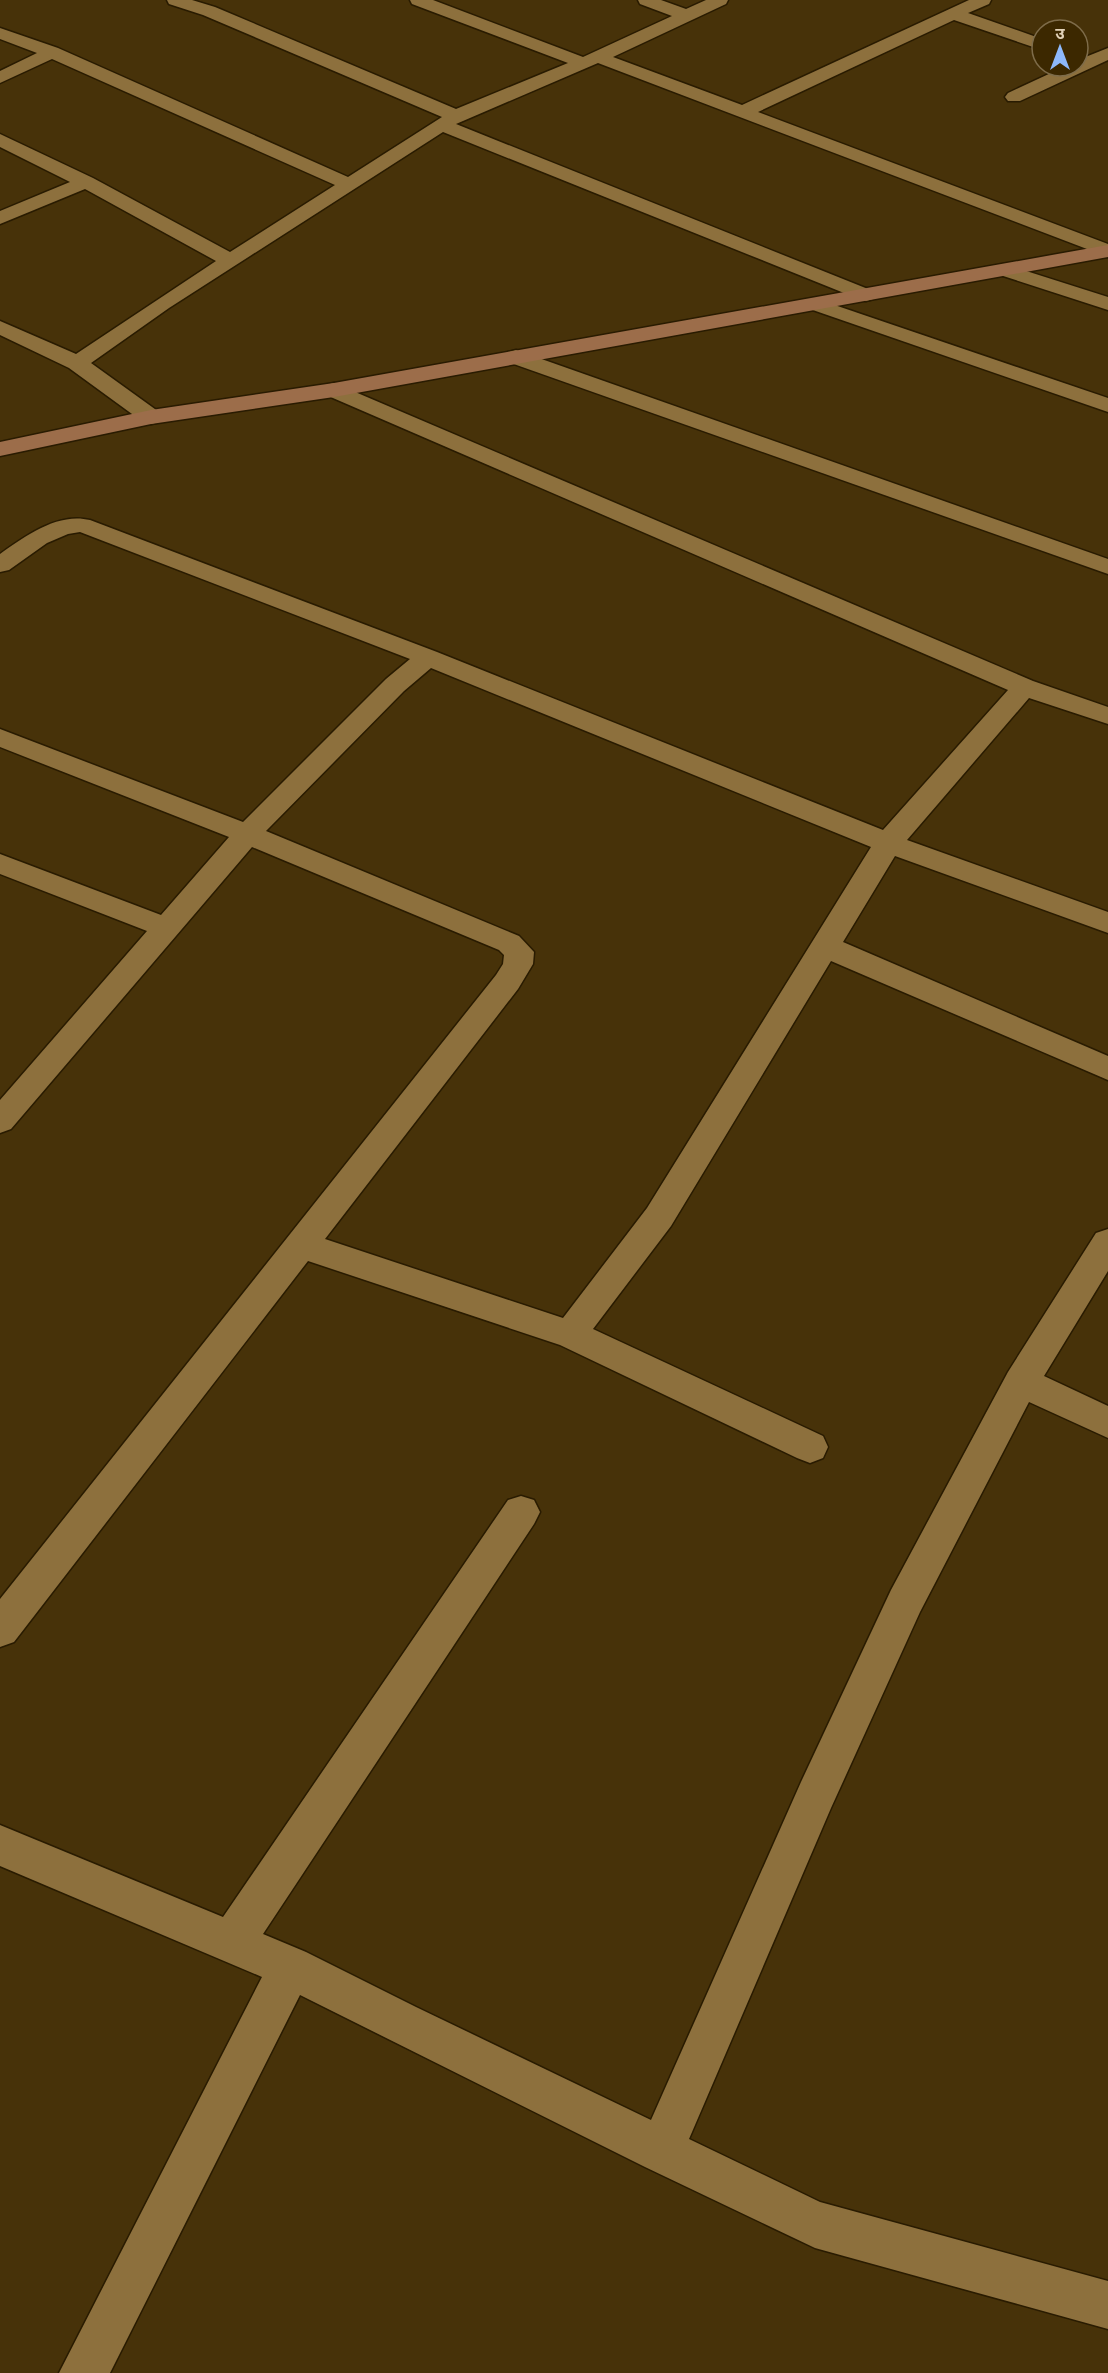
<svg xmlns="http://www.w3.org/2000/svg" width="1108" height="2373" font-family="Jost,'Noto Sans Devanagari',sans-serif">
	<style>
		.lines { fill: none; stroke-linecap: round; stroke-linejoin: round }
		.street-casing { stroke: #291b01; stroke-width: 3 }
		.secondary-casing { stroke: #291b01; stroke-width: 3 }
		.street { fill: #8d703d; fill-rule: evenodd }
		.secondary { fill: #9c6d4a; fill-rule: evenodd }
	</style>
	<rect width="100%" height="100%" fill="#473209"/>
	<g class="lines">
		<g class="street-casing">
			<g id="street">
				<path d="M 167,0 L 192,0 L 215,7 L 456,109 L 568,63 L 412,4 L 410,0 L 433,0 L 583,57 L 672,16 L 640,4 L 638,0 L 661,0 L 686,9 L 706,0 L 728,0 L 726,4 L 613,57 L 742,105 L 969,0 L 991,0 L 989,4 L 968,13 L 1042,39 L 1042,50 L 954,20 L 758,112 L 1108,244 L 1108,257 L 598,63 L 456,124 L 873,291 L 876,295 L 873,299 L 866,301 L 859,299 L 443,132 L 169,308 L 91,363 L 159,412 L 162,417 L 159,422 L 151,424 L 143,422 L 69,368 L 0,335 L 0,321 L 76,354 L 216,261 L 85,189 L 0,224 L 0,211 L 70,182 L 0,147 L 0,134 L 93,178 L 230,252 L 335,185 L 52,59 L 0,83 L 0,71 L 37,53 L 0,39 L 0,28 L 58,48 L 348,177 L 442,117 L 203,15 L 169,4 Z"/>
				<path d="M 1108,48 L 1108,60 L 1020,101 L 1008,101 L 1005,97 L 1008,93 L 1066,66 L 1078,66 L 1078,60 Z"/>
				<path d="M 1004,264 L 1108,297 L 1108,310 L 997,274 L 994,270 L 997,266 Z"/>
				<path d="M 814,298 L 1108,398 L 1108,412 L 807,308 L 804,304 L 807,300 Z"/>
				<path d="M 516,350 L 1108,559 L 1108,574 L 508,362 L 505,357 L 508,352 Z"/>
				<path d="M 334,383 L 1033,681 L 1108,707 L 1108,724 L 1029,698 L 907,840 L 1108,912 L 1108,933 L 895,856 L 843,942 L 1108,1056 L 1108,1080 L 831,961 L 671,1226 L 593,1329 L 823,1436 L 828,1447 L 823,1458 L 810,1463 L 797,1458 L 560,1345 L 308,1261 L 14,1642 L 0,1647 L 0,1599 L 496,975 L 503,964 L 504,955 L 499,950 L 252,847 L 11,1129 L 0,1133 L 0,1100 L 147,931 L 0,874 L 0,854 L 161,915 L 229,837 L 0,747 L 0,729 L 243,822 L 386,679 L 410,659 L 80,532 L 68,534 L 47,543 L 9,570 L 0,572 L 0,554 C 25,536 58,512 90,520 L 437,652 L 883,830 L 1008,690 L 326,395 L 323,390 L 326,385 ZM 431,668 L 871,847 L 647,1208 L 563,1318 L 325,1239 L 518,989 L 533,964 L 534,952 L 519,936 L 266,831 L 404,691 Z"/>
				<path d="M 1108,1229 L 1108,1271 L 1044,1376 L 1108,1406 L 1108,1438 L 1029,1402 L 920,1612 L 831,1808 L 689,2139 L 820,2202 L 1108,2281 L 1108,2329 L 815,2248 L 645,2167 L 300,1995 L 110,2373 L 59,2373 L 262,1977 L 0,1866 L 0,1825 L 223,1917 L 508,1500 L 521,1496 L 534,1500 L 540,1512 L 534,1524 L 263,1934 L 306,1952 L 416,2007 L 651,2120 L 801,1782 L 891,1590 L 1008,1372 L 1096,1233 Z"/>
			</g>
		</g>
		<g class="secondary-casing">
			<path id="secondary" d="M 1108,245 L 1108,257 L 334,397 L 151,424 L 0,456 L 0,442 L 151,410 L 334,383 Z"/>
		</g>
		<use href="#street" class="street"/>
		<use href="#secondary" class="secondary"/>
	</g>
	<g transform="translate(1060 48)"><circle r="28" fill="#3c2800" stroke="#7e6c4a" stroke-width="1.5"/>
	<path d="M0-4.5L10 22L0 15L-10 22Z" fill="#8eb9fc"/>
	<text y="-9" font-size="16" font-weight="bold" text-anchor="middle" fill="#e2d2b9">उ</text>
	</g>
</svg>
